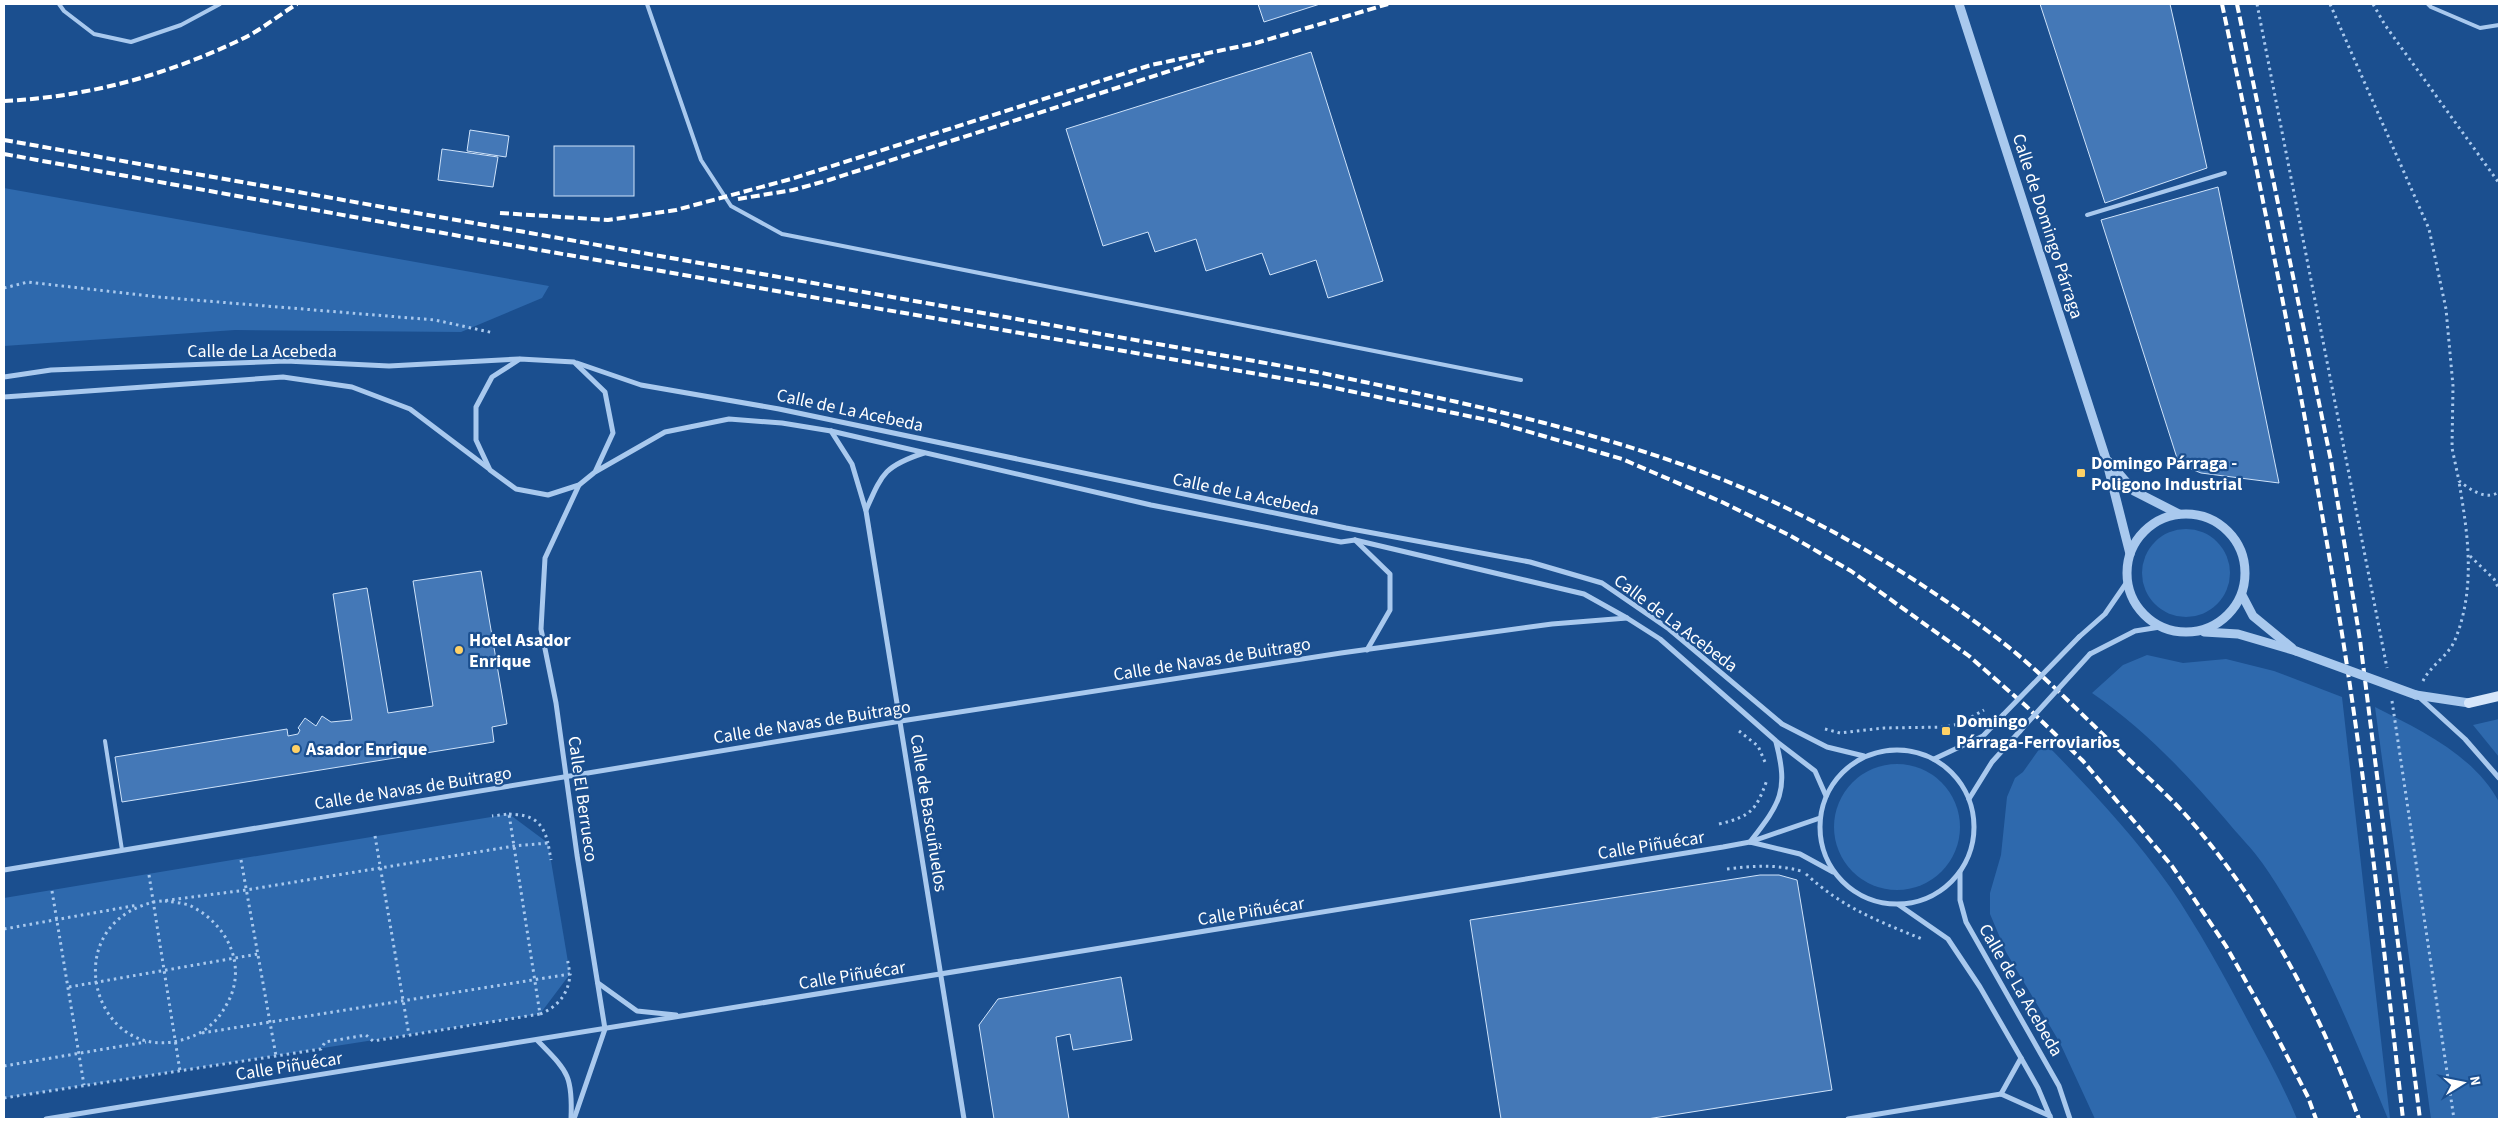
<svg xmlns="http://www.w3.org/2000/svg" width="2503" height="1123" font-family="'Source Sans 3',sans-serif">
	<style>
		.green { fill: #2e69ad }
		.building { fill: #4478b7; stroke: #cfe3fa }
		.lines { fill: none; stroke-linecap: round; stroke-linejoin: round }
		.path { stroke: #a9c9ee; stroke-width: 3; stroke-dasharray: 2.5 4; stroke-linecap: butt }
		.service { stroke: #a9c9ee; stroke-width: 4 }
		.minor { stroke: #a9c9ee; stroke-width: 5 }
		.tertiary { stroke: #a9c9ee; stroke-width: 9 }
		.secondary { stroke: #d6e6fa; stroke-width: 10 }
		.rail { stroke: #fff; stroke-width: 4; stroke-dasharray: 9 4; stroke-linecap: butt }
		.minor-bridge { stroke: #a9c9ee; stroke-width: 5 }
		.tertiary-bridge { stroke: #a9c9ee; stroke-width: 9 }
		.poi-dot { fill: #ffd166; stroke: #1b4f8f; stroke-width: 2 }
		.labels { text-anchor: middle; stroke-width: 4.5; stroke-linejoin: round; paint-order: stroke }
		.street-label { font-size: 18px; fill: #fff; stroke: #1b4f8f }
		.poi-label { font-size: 18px; font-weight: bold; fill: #fff; stroke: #1b4f8f; text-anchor: start }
	</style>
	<rect width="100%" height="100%" fill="#1b4f8f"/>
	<g class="green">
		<path d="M 4,188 L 549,286 L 542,298 L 461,332 L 235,330 L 4,346 Z"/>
		<circle cx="2186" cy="573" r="44"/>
		<path d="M 2147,655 L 2183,663 L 2226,659 L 2274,671 L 2342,697 L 2390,1119 L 2388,1119 C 2352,1032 2317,942 2263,864 C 2252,848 2238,835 2226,820 C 2185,772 2144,729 2092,693 L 2123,665 Z"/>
		<path d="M 2375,707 C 2420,730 2474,755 2499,802 L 2499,1119 L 2431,1119 Z"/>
		<path d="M 2499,719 L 2499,757 L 2473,725 Z"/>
		<path d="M 2049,747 C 2092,791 2135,837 2170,887 C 2199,930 2224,975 2248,1021 C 2265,1053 2283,1085 2297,1119 L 2095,1119 L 2060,1043 L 2006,952 L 1990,914 L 1990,893 L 2001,855 L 2007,797 L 2015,778 L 2023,772 L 2040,748 Z"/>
		<circle cx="1897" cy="827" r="63"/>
		<path d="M 509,814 L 548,843 L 570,974 L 540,1014 L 4,1098 L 4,898 Z"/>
	</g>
	<g class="building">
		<path d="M 1258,4 L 1320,4 L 1264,22 Z"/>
		<path d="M 2040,4 L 2170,4 L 2207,168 L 2105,203 Z"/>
		<path d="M 1311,52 L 1383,281 L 1328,298 L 1316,260 L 1270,275 L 1262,253 L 1206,271 L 1196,239 L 1155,252 L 1148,232 L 1103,246 L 1066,129 Z"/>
		<path d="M 470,130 L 509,136 L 506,157 L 467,151 Z"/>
		<rect x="554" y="146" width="80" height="50"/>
		<path d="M 442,149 L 498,157 L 493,187 L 438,180 Z"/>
		<path d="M 2218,187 L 2279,483 L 2201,473 L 2186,467 L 2177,458 L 2101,220 Z"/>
		<path d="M 481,571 L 507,724 L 492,727 L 494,742 L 122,802 L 115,757 L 287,729 L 288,736 L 298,734 L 300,730 L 298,728 L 305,718 L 316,726 L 322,716 L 331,722 L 352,720 L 333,594 L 367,588 L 388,713 L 433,706 L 413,581 Z"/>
		<path d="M 1760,875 L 1779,875 L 1797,880 L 1832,1090 L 1647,1119 L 1501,1119 L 1470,920 Z"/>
		<path d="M 1121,977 L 1132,1040 L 1073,1050 L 1070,1034 L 1056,1037 L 1069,1119 L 994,1119 L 979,1025 L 998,999 Z"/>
	</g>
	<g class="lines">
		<g class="path">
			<path d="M 2257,4 L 2387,668"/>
			<path d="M 2330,4 L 2429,229 L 2446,309 L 2453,386 L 2452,448 L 2459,481 C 2470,489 2485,501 2499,492"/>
			<path d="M 2373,4 L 2385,25 L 2499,183"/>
			<path d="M 4,288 L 28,282 L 158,297 L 435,320 L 494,333"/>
			<path d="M 2470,556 L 2494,579 L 2499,589"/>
			<path d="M 2423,681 C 2430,666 2449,655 2455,640 C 2476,588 2468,534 2459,482"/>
			<path d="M 2392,701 L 2454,1119"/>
			<path d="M 1825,729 L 1840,733 L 1884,728 L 1945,727 L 1959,724 L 1984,710"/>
			<path d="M 1739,731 L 1758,746 L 1765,762"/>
			<path d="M 509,814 C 532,815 542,820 548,843"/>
			<path d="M 1719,824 C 1752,816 1756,810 1767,780"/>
			<path d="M 375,836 L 409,1035"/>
			<path d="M 241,860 L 276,1056"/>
			<path d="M 1727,869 C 1753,866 1775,864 1801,871"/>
			<path d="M 1806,874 C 1843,908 1876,920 1922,939"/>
			<path d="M 149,875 L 180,1071"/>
			<path d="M 52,891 L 84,1085"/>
			<path d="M 165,901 C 173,902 184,903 191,906 C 225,923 246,961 230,998 C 221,1017 209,1031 188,1038 C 96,1071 52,926 154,902 L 246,890 L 514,846 L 548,843 L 551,860"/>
			<path d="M 4,929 L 138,905"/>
			<path d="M 69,987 L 258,954"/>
			<path d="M 540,1014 C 558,1007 569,993 570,974"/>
			<path d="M 202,1033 L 570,974 L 567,957"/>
			<path d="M 4,1066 L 146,1042"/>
			<path d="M 4,1098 L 321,1049 L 325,1042 L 366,1035 L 373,1041 L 540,1014 L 509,814 L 492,816"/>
		</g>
		<g class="service">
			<path d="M 59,4 L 64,11 L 94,34 L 131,42 L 181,25 L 220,4"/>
			<path d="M 647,4 L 701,160 L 731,206 L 782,234 L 1521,380"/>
			<path d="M 2428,4 L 2431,7 L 2480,28 L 2499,25"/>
			<path d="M 2087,215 L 2225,173"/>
			<path d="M 105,741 L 122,850"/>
		</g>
		<g class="minor">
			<path d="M 577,363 L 641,385 L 779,409 L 1346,528 L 1530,562 L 1602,583 L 1669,629 L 1782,724 L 1827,747 L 1864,756"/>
			<path d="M 4,377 L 51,370 L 286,361 L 389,366 L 519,359"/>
			<path d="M 4,397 L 283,377 L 352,387 L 410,409 L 488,468"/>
			<path d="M 831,431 L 852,464 L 866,511 L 964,1119"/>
			<path d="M 595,472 L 613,433 L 605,392 L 574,362 L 520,359 L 492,377 L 476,407 L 476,440 L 490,470 L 516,489 L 548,495 L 579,485 L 595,472 L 665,432 L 729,419 L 782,423 L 831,431 L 1151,505 L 1341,542 L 1355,540 L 1584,594 L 1627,618 L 1660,639 L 1776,741 L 1815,771 L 1826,796"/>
			<path d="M 866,510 C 882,474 884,466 924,453"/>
			<path d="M 1355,540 L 1390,574 L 1390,610 L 1367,650"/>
			<path d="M 2079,637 L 2105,614 L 2127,582"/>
			<path d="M 2090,654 L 2135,631 L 2160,627"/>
			<path d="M 2419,697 L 2465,739 L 2499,778"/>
			<circle cx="1897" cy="827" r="77"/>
			<path d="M 1934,759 L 1983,736 L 2003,715"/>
			<path d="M 1969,799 L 1992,762 L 2020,731"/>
			<path d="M 1750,842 C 1780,803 1789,792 1776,742"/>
			<path d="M 1750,842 L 1800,854 L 1833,872"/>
			<path d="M 4,870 L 901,721 L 1341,653 L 1552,624 L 1627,618"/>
			<path d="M 1960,872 L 1960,900 L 1966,922 L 2059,1086 L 2070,1119"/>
			<path d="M 1899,905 L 1948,939 L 1980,987 L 2021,1058 L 2038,1088 L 2051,1119"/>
			<path d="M 598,983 L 637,1011 L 676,1015"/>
			<path d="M 537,1040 C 567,1071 573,1074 571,1119"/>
			<path d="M 2001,1094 L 2021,1058"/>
			<path d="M 46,1119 L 1723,847 L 1750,842 L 1820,818"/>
			<path d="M 574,1119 L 605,1029 L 577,855 L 556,703 L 541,629 L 545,558 L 579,485"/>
			<path d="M 1848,1119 L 2001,1094 L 2050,1116"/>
		</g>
		<g class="tertiary">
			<path d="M 1959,4 L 2106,459 L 2130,554"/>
			<path d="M 2108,461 L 2134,491 L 2179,514"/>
			<circle cx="2186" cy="573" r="59"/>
			<path d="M 2242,595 L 2253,616 L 2292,648"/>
			<path d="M 2204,632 L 2238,634 L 2296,651"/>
			<path d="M 2416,695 L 2469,703"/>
		</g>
		<path class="secondary" d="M 2469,703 L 2499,696"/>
		<g class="rail">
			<path d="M 2222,4 C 2267,215 2309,427 2343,640 C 2368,799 2385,959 2403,1119"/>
			<path d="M 2237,4 L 2331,461 L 2360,640 L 2420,1119"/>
			<path d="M 4,101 C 88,97 167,75 242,39 C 261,30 279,15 297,4"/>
			<path d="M 4,140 L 1322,373 C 1459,402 1595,429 1726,481 C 1819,519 1909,572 1989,632 C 2034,665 2074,707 2114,745 C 2139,770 2168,794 2191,821 C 2266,908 2320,1012 2359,1119"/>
			<path d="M 4,154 L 493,242 L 1321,385 L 1492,421 L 1622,459 L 1722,502 L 1789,535 L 1851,571 L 1969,656 L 2026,706 L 2083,761 L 2172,866 L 2226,946 L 2274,1031 L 2308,1097 L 2316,1119"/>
			<path d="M 738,199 L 793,190 L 829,180 L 1204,60"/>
			<path d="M 500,213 L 608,220 L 676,210 L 791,179 L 1151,65 L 1256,43 L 1388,4"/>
		</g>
		<g class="minor-bridge">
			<path d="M 2003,715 L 2079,637"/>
			<path d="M 2020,731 L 2090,654"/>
		</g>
		<path class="tertiary-bridge" d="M 2296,651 L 2416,695"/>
	</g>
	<g class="poi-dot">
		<rect x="2076" y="468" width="10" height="10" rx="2.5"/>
		<circle cx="459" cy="650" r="5"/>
		<rect x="1941" y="726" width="10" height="10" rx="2.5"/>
		<circle cx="296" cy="749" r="5"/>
	</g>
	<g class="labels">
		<g class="street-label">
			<text transform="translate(2048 226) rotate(72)" y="6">Calle de Domingo Párraga</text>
			<text x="262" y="357">Calle de La Acebeda</text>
			<text transform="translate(850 410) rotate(12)" y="6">Calle de La Acebeda</text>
			<text transform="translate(1246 494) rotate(12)" y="6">Calle de La Acebeda</text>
			<text transform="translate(1676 623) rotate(37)" y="6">Calle de La Acebeda</text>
			<text transform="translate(1212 659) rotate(-9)" y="6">Calle de Navas de Buitrago</text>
			<text transform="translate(812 722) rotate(-9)" y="6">Calle de Navas de Buitrago</text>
			<text transform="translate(413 788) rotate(-9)" y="6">Calle de Navas de Buitrago</text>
			<text transform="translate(583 799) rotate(82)" y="6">Calle El Berrueco</text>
			<text transform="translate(929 813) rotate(81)" y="6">Calle de Bascuñuelos</text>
			<text transform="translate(1651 845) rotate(-9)" y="6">Calle Piñuécar</text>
			<text transform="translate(1251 911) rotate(-9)" y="6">Calle Piñuécar</text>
			<text transform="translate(852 975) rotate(-9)" y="6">Calle Piñuécar</text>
			<text transform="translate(2021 990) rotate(60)" y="6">Calle de La Acebeda</text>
			<text transform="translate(289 1066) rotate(-9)" y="6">Calle Piñuécar</text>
		</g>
		<g class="poi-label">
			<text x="2091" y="469">Domingo Párraga -<tspan x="2091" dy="21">Poligono Industrial</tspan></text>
			<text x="469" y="646">Hotel Asador<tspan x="469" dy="21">Enrique</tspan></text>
			<text x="1956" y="727">Domingo<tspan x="1956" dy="21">Párraga-Ferroviarios</tspan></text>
			<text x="306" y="755">Asador Enrique</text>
		</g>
	</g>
	<rect width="2503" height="1123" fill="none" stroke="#ffffff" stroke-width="10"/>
	<g transform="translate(2463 1083) rotate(80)" stroke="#1b4f8f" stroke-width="4" paint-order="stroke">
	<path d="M0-4L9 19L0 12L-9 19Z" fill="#ffffff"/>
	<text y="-8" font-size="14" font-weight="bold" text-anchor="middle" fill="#ffffff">N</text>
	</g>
</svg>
